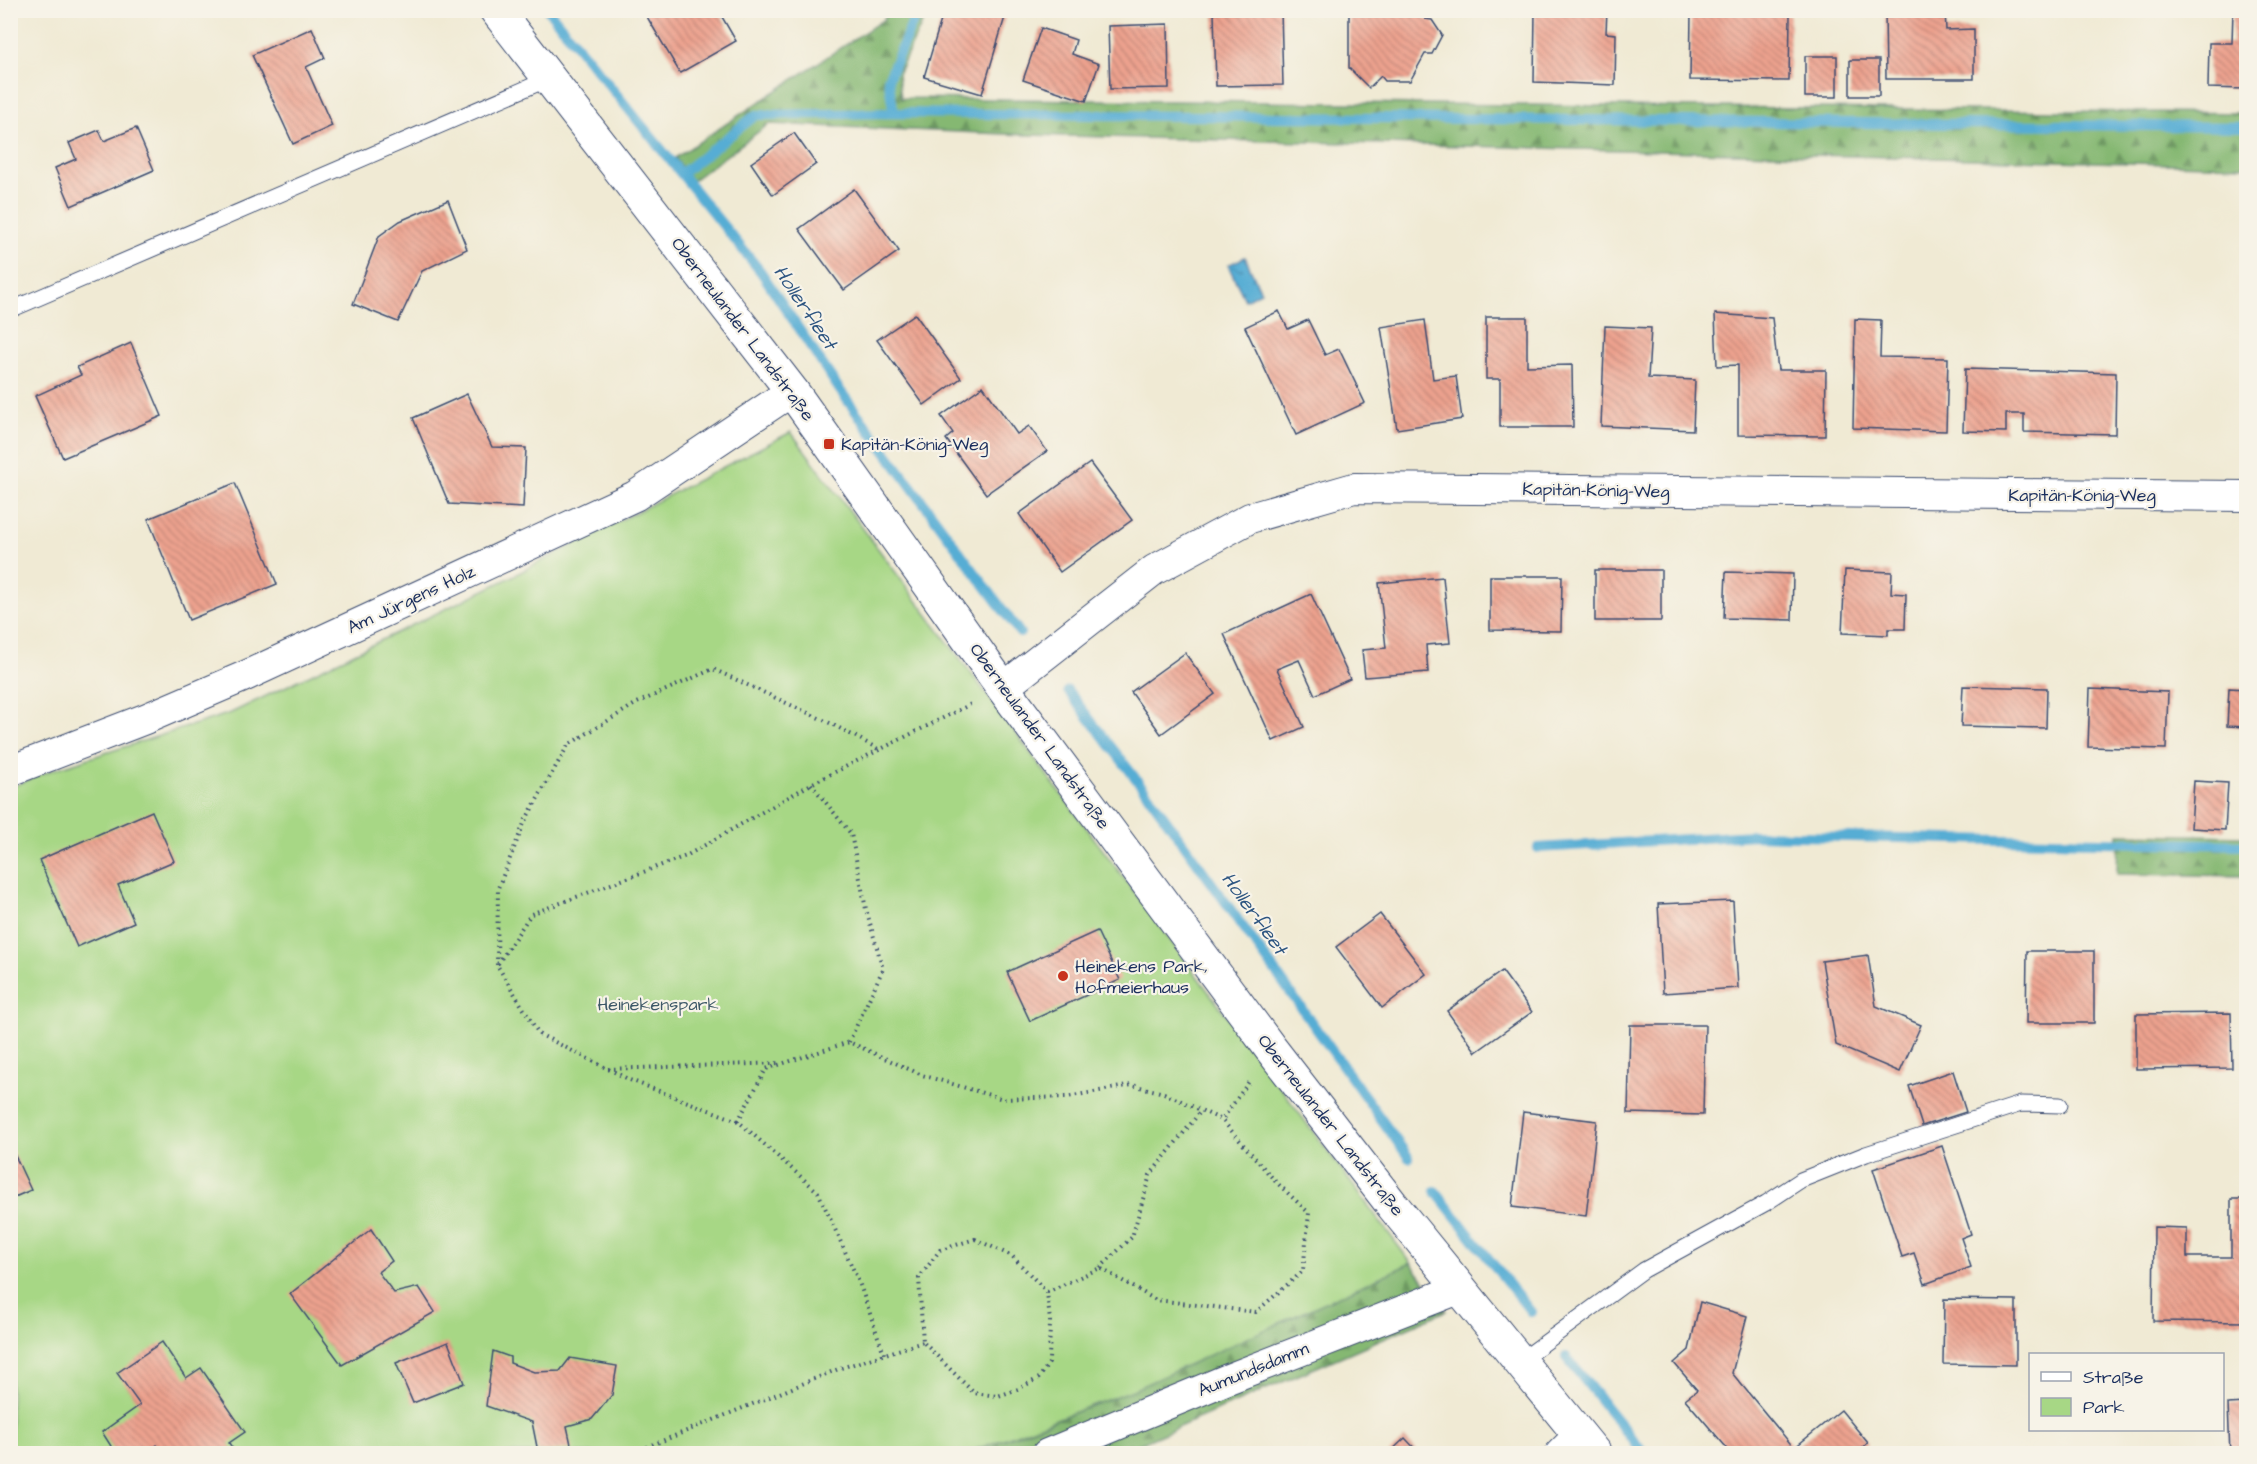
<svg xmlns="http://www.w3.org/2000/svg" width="2257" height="1464" font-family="'Architects Daughter',sans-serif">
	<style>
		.forest { fill: url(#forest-firs); stroke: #507468; stroke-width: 1.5 }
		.park { fill: #a7d785; stroke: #618372; stroke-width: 1.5 }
		.water { fill: url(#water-ripples); stroke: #396e99; stroke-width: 1.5 }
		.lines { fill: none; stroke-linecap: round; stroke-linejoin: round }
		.stream { stroke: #57add4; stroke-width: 10 }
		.building { fill: url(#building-back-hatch) }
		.lane-casing { stroke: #3b4b70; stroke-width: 17 }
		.street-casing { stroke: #3b4b70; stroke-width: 32 }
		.secondary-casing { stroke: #3b4b70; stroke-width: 35 }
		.path { stroke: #3b4b70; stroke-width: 4; stroke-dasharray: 1.5 4.5; stroke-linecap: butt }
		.lane { stroke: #fff; stroke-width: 15 }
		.street { stroke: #fff; stroke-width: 30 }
		.secondary { stroke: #fff; stroke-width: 33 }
		.poi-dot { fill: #c8321e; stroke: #f7f3e8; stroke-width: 2 }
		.labels { text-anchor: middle; stroke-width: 4.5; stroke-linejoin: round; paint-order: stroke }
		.street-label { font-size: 18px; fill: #1b2f5e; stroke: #f7f3e8 }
		.poi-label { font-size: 18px; fill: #1b2f5e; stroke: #f7f3e8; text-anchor: start }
		.park-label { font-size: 18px; fill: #3e5968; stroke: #f7f3e8 }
		.water-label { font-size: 20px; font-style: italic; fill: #2d5581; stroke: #f7f3e8 }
	</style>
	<defs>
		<pattern id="forest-firs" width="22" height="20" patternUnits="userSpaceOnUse" patternTransform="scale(1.5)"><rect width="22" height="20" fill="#85b872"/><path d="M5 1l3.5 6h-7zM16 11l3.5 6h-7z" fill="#6c9661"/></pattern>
		<pattern id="water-ripples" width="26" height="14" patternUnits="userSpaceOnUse" patternTransform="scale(1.5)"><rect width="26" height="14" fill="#57add4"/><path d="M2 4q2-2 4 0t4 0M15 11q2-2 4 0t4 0" fill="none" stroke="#478daf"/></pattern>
		<pattern id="building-back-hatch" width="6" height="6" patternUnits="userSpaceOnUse" patternTransform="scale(1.5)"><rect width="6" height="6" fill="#eda28e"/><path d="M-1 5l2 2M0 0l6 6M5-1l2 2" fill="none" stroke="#bf8477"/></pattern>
	</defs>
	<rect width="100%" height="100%" fill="#f7f3e8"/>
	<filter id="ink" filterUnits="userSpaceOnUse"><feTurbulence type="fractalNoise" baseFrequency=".0167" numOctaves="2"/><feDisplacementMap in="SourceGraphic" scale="12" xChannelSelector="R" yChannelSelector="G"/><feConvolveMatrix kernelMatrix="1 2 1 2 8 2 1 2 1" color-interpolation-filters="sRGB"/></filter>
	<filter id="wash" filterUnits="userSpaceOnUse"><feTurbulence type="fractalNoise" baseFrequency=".008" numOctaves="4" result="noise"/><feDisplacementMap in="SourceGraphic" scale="24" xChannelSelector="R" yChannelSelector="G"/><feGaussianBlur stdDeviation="1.35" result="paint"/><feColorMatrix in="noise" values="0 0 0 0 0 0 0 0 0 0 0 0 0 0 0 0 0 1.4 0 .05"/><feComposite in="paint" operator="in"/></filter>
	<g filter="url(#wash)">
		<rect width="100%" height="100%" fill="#f0ead4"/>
		<g class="forest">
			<path d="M 888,10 L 928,11 L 898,74 L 901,98 L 2246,113 L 2246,166 L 1028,135 L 769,124 L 692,181 L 675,158 L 884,19 Z"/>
			<path d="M 2118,834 L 2246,836 L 2246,876 L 2117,874 Z"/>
			<path d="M 1411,1263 L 1446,1311 L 1119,1453 L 966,1454 L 1133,1390 Z"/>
		</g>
		<path class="park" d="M 791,432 L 1411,1263 L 1133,1390 L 966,1453 L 11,1454 L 11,787 L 52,770 L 231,713 L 505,580 Z"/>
		<path class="water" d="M 1245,257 L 1261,292 L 1245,300 L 1228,265 Z"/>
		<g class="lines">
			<g class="stream">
				<path d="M 548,10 L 761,272 L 839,389 L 1020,633"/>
				<path d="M 894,113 L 888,79 L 918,10"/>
				<path d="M 682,173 L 756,115 L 894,113 L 2246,127"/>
				<path d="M 1068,691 L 1150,797 L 1409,1158"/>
				<path d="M 1538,848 L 1754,835 L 2246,845"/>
				<path d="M 1435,1191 L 1531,1312"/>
				<path d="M 1566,1357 L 1644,1454"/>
			</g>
		</g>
		<g id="blocks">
			<g class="building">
				<path d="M 643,10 L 718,10 L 736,41 L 680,73 Z"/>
				<path d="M 944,10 L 984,10 L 1005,17 L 982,94 L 924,77 Z"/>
				<path d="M 1281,10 L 1283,85 L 1216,86 L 1214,12 Z"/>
				<path d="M 1349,10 L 1421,10 L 1425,19 L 1432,20 L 1442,35 L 1432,54 L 1425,54 L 1410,81 L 1385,81 L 1381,76 L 1369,88 L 1349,68 Z"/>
				<path d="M 1535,10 L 1607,10 L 1606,33 L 1616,34 L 1615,85 L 1534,82 Z"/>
				<path d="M 1885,10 L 1945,10 L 1946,30 L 1974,29 L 1974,79 L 1886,79 Z"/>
				<path d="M 2233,10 L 2246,10 L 2246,89 L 2208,88 L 2209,43 L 2232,43 Z"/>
				<path d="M 1691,13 L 1790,15 L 1789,81 L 1690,80 Z"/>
				<path d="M 1168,24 L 1169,88 L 1110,89 L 1108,26 Z"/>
				<path d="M 312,28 L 325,58 L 306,67 L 332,126 L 293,144 L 252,55 Z"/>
				<path d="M 1041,28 L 1076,40 L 1072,54 L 1099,64 L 1086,101 L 1023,80 Z"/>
				<rect x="1805" y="56" width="32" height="41"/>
				<rect x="1850" y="60" width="29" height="36"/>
				<path d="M 136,128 L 154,170 L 71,206 L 55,168 L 76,159 L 69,143 L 99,130 L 104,141 Z"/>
				<path d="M 794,133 L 816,164 L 773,195 L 751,163 Z"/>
				<path d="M 854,189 L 899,251 L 844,290 L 799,229 Z"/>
				<path d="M 448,200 L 467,249 L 422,271 L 398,322 L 353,304 L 379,236 L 400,221 Z"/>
				<path d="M 1279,311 L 1288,329 L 1308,320 L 1325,355 L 1339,349 L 1365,403 L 1296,435 L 1245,327 Z"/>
				<path d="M 915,314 L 961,378 L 924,405 L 877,340 Z"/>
				<path d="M 1715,314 L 1772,318 L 1778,370 L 1826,370 L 1825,436 L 1738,435 L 1738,365 L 1717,366 Z"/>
				<path d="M 1486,317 L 1527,317 L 1527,366 L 1572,365 L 1573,427 L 1500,427 L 1500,379 L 1486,379 Z"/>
				<path d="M 1855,319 L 1881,320 L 1880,357 L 1948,358 L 1946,431 L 1853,428 Z"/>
				<path d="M 1425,320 L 1433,379 L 1456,376 L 1462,419 L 1397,429 L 1381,327 Z"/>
				<path d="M 1605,326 L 1651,328 L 1648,378 L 1695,380 L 1693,430 L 1601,426 Z"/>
				<path d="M 131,343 L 162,416 L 63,458 L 35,396 L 81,375 L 77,367 Z"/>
				<path d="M 1965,369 L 2116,373 L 2115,434 L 2024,432 L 2024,414 L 2006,414 L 2006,432 L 1963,431 Z"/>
				<path d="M 983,386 L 1017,434 L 1029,426 L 1047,451 L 986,494 L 946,439 L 953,433 L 941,416 Z"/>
				<path d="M 467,394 L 492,447 L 526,448 L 523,508 L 449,504 L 413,418 Z"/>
				<path d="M 1090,463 L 1132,520 L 1060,572 L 1019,514 Z"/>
				<path d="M 235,483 L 277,584 L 189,620 L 148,519 Z"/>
				<rect x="1595" y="570" width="66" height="51"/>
				<path d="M 1845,570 L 1892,572 L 1891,593 L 1906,594 L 1905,629 L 1888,629 L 1888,635 L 1842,633 Z"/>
				<path d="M 1726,572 L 1793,574 L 1792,620 L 1724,618 Z"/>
				<path d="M 1490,576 L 1562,576 L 1561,631 L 1490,630 Z"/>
				<path d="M 1443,577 L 1450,643 L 1426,645 L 1428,672 L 1365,677 L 1362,650 L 1386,648 L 1379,583 Z"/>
				<path d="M 1311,594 L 1350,679 L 1315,695 L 1299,660 L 1277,669 L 1304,727 L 1273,741 L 1224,634 Z"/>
				<path d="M 1185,653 L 1215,694 L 1161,734 L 1131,692 Z"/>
				<path d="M 1963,686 L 2047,688 L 2046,728 L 1961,726 Z"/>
				<path d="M 2229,688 L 2246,689 L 2246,727 L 2227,726 Z"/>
				<path d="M 2090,689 L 2168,692 L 2166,749 L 2088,747 Z"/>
				<path d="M 2194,781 L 2228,783 L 2225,830 L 2191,828 Z"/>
				<path d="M 152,811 L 174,861 L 118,885 L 134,922 L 77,947 L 39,860 Z"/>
				<path d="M 1733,901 L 1738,988 L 1663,993 L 1658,904 Z"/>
				<path d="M 1380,914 L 1426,974 L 1382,1008 L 1336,947 Z"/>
				<path d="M 1097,931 L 1120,980 L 1030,1021 L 1007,972 Z"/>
				<path d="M 2027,951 L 2094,951 L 2094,1023 L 2026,1023 Z"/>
				<path d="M 1868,955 L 1876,1006 L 1921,1025 L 1900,1072 L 1836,1045 L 1822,961 Z"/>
				<path d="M 1502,971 L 1532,1012 L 1476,1052 L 1447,1011 Z"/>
				<path d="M 2231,1013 L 2232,1068 L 2136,1069 L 2136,1014 Z"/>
				<path d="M 1630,1025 L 1705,1025 L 1703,1115 L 1628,1113 Z"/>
				<path d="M 1953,1071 L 1966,1112 L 1922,1126 L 1909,1086 Z"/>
				<path d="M 1523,1112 L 1597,1121 L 1586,1216 L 1512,1207 Z"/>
				<path d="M 10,1145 L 31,1190 L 10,1199 Z"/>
				<path d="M 1942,1146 L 1971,1234 L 1961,1238 L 1971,1267 L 1925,1284 L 1914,1253 L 1902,1257 L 1873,1169 Z"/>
				<path d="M 2231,1199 L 2246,1199 L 2246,1322 L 2153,1321 L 2154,1227 L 2187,1228 L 2187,1257 L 2231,1257 Z"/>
				<path d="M 371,1229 L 392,1261 L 378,1272 L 394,1293 L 419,1287 L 435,1312 L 342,1365 L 290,1294 Z"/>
				<path d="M 1944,1299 L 2016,1300 L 2016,1365 L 1943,1364 Z"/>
				<path d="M 1700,1302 L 1747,1316 L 1732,1373 L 1794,1448 L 1841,1410 L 1868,1443 L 1856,1454 L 1732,1454 L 1685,1399 L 1697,1390 L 1674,1363 L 1689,1350 Z"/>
				<path d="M 162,1342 L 186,1378 L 201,1368 L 245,1432 L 229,1443 L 236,1454 L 163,1454 L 157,1445 L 145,1454 L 116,1454 L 102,1432 L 140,1405 L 117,1373 Z"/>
				<path d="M 448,1342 L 464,1383 L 413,1403 L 396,1363 Z"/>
				<path d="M 493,1351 L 510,1357 L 510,1363 L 534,1372 L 560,1371 L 570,1358 L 617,1366 L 612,1395 L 592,1419 L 567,1426 L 572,1449 L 538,1452 L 532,1422 L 486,1406 Z"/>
				<path d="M 2246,1403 L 2246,1454 L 2230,1454 L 2228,1404 Z"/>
				<path d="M 1405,1438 L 1420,1454 L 1388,1454 Z"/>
			</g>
		</g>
	</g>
	<g filter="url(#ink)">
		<use href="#blocks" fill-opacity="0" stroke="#3b4b70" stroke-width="1.5"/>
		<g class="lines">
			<g class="lane-casing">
				<g id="lane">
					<path d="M 10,310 L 548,79"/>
					<path d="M 1520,1361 L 1644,1270 L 1766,1203 L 1801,1180 L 1866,1154 L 2021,1104 L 2060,1105"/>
				</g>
			</g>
			<g class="street-casing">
				<g id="street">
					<path d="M 1003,688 L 1154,570 L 1250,518 L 1354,488 L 2246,496"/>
					<path d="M 10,771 L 145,719 L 243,677 L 635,496 L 792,391"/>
					<path d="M 1047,1454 L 1228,1379 L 1461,1288"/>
					<path d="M 1560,1454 L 1579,1435"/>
				</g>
			</g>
			<g class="secondary-casing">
				<path id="secondary" d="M 496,10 L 792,391 L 1003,688 L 1271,1049 L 1393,1206 L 1595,1454"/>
			</g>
			<g class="path">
				<path d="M 811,784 L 851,834 L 866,909 L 883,969 L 849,1042"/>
				<path d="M 497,965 L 498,888 L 525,821 L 568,745 L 637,703 L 713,669 L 832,724 L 880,750"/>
				<path d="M 608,1069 L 781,1063"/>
				<path d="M 738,1121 L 630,1080 L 539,1034 L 497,965 L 531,914 L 686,856 L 811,784 L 971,704"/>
				<path d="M 975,1239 L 1012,1256 L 1047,1292 L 1050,1321 L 1049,1363 L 1039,1378 L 1018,1389 L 998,1396 L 974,1393 L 923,1342 L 919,1278 L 940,1250 Z"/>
				<path d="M 1100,1268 L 1132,1237 L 1150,1175 L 1201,1111"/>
				<path d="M 1047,1292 L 1100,1268 L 1156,1300 L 1256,1312 L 1303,1271 L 1309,1213 L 1275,1181 L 1222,1120 L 1250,1080"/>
				<path d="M 884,1354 L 859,1282 L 818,1192 L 738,1121 L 766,1069 L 849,1042 L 922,1075 L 1003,1099 L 1067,1097 L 1132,1085 L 1164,1093 L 1222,1120"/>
				<path d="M 630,1454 L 841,1368 L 923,1342"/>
			</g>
			<use href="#lane" class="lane"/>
			<use href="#street" class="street"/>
			<use href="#secondary" class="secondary"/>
		</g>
	</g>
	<g class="poi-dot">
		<rect x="823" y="438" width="12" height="12" rx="3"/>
		<circle cx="1063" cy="976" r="6"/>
	</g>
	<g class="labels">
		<g class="street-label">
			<text transform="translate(743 329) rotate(53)" y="6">Oberneulander Landstraße</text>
			<text transform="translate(1596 490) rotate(1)" y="6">Kapitän-König-Weg</text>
			<text x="2082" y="501">Kapitän-König-Weg</text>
			<text transform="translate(411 599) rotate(-25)" y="6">Am Jürgens Holz</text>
			<text transform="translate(1040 736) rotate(54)" y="6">Oberneulander Landstraße</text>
			<text transform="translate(1331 1125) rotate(52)" y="6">Oberneulander Landstraße</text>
			<text transform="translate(1253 1369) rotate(-22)" y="6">Aumundsdamm</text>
		</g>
		<g class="poi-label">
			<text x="841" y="450">Kapitän-König-Weg</text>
			<text x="1075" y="972">Heinekens Park,<tspan x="1075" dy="21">Hofmeierhaus</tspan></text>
		</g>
		<g class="park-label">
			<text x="658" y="1010">Heinekenspark</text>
		</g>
		<g class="water-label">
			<text transform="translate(806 307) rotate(56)" y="7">Hollerfleet</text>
			<text transform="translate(1255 913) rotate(54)" y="7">Hollerfleet</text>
		</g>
	</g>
	<rect width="2257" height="1464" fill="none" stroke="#f7f3e8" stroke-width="36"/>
	<rect x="2029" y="1353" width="195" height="78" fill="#f7f3e8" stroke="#9fa5b1" stroke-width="1.5"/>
	<rect x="2041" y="1372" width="30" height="9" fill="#ffffff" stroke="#9fa5b1" stroke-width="1.5"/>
	<text x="2083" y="1383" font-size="18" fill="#1b2f5e">Straße</text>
	<rect x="2041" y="1398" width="30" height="18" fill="#a7d785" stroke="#9fa5b1" stroke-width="1.5"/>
	<text x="2083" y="1413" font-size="18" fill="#1b2f5e">Park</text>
</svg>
